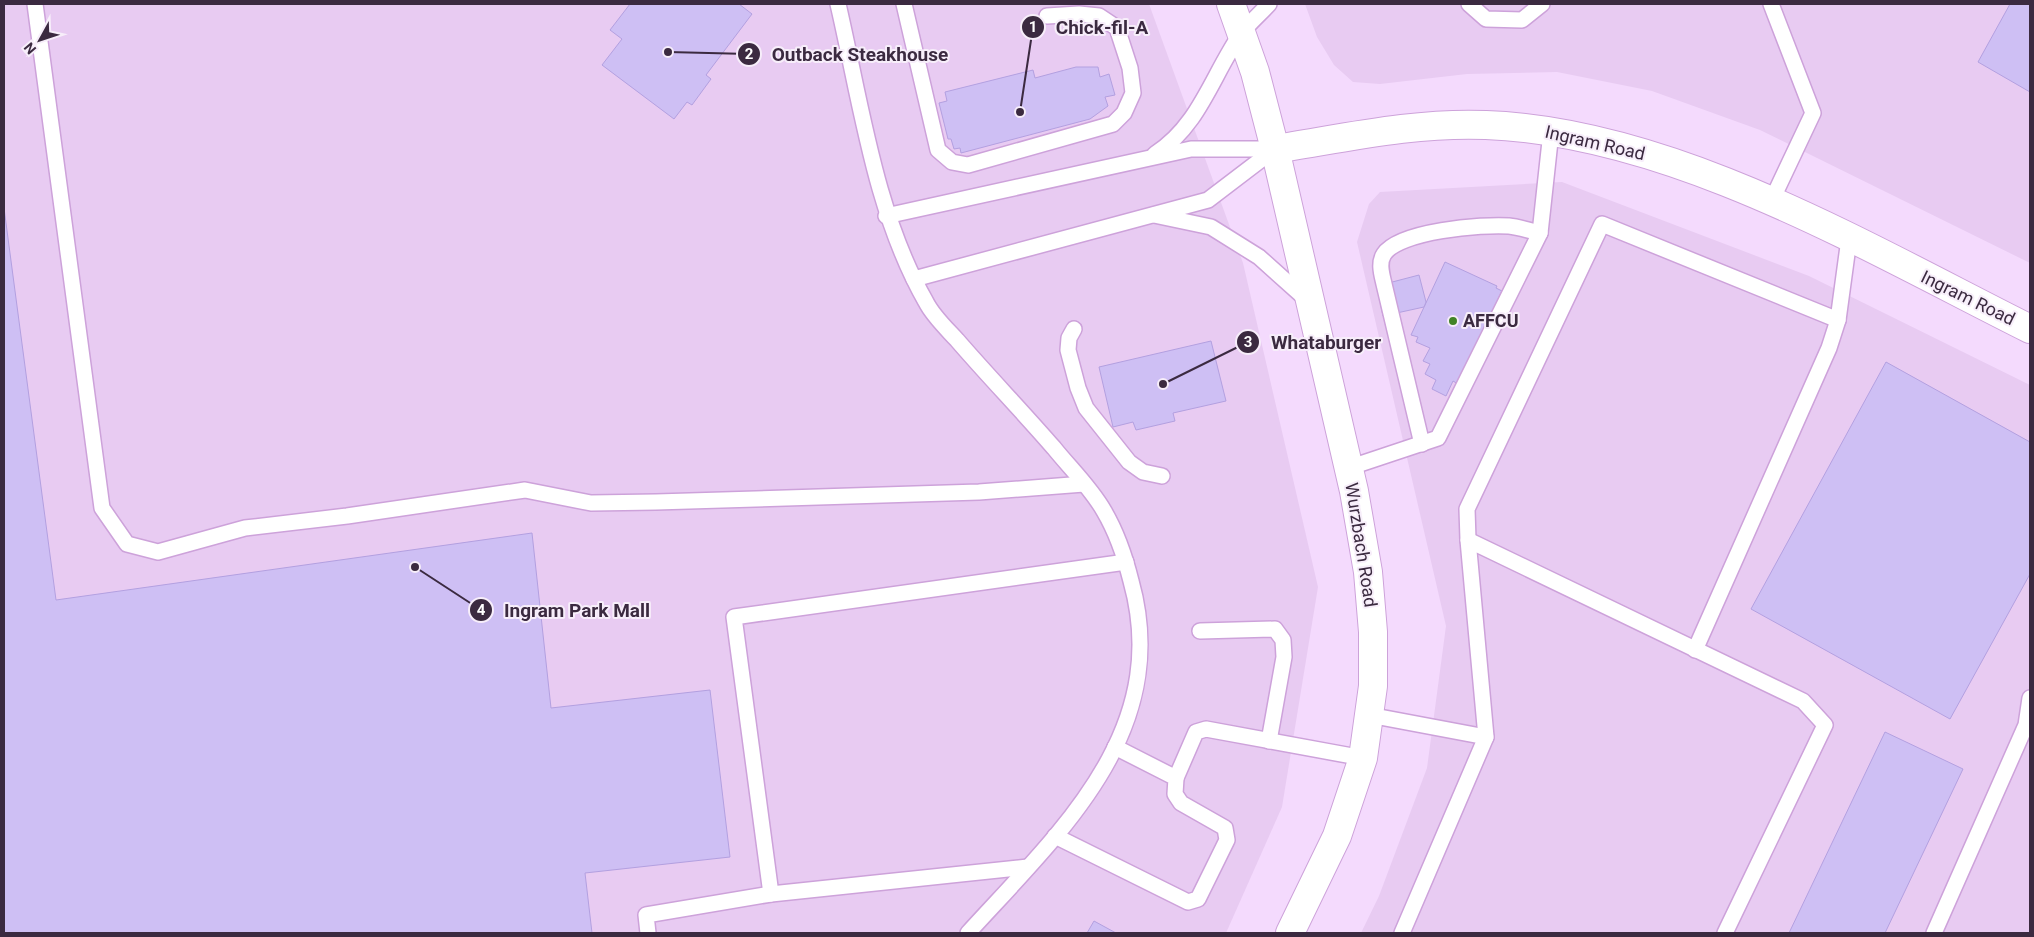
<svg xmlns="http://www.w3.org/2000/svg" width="2034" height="937" font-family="Roboto,sans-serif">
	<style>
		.built { fill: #e8cbf2 }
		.building { fill: #cebff4; stroke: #b3a0e0 }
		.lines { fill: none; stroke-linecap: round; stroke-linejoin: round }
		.service-casing { stroke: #cda2da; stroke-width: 18 }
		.tertiary-casing { stroke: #cda2da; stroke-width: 30 }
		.secondary-casing { stroke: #cda2da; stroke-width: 30 }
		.service { stroke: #fff; stroke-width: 15 }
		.tertiary { stroke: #fff; stroke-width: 28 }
		.secondary { stroke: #fff; stroke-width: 28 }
		.poi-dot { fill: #418326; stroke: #f7eefa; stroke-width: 2 }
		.labels { text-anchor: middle; stroke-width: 4; stroke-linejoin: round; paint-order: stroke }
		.street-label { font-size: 18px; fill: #3b2a40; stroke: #f7eefa }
		.poi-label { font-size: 18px; font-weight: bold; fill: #3b2a40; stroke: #f7eefa; text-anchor: start }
		.leader { fill: none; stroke: #3b2a40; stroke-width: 2 }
		.callout-dot { fill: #3b2a40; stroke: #f7eefa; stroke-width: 2 }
		.mark-label { font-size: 15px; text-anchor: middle; font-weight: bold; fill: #fff }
		.callout-label { font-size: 19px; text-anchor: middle; font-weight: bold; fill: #3b2a40; stroke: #f7eefa; stroke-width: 4; stroke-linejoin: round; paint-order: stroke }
	</style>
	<rect width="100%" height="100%" fill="#f4dafd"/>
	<g class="built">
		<path d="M 4,4 L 1149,4 L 1243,263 L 1318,587 L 1282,807 L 1226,933 L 4,933 Z"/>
		<path d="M 1305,4 L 2030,4 L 2030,263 L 1760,130 L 1652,91 L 1557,72 L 1467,74 L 1380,84 L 1353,82 L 1334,65 L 1317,37 Z"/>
		<path d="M 1562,182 L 1809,276 L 2030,385 L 2030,933 L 1361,933 L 1379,896 L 1427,768 L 1446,626 L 1357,242 L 1369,204 L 1380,192 Z"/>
	</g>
	<g class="building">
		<path d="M 630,4 L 739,4 L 752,14 L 706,75 L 711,79 L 692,105 L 687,102 L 674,119 L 602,65 L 622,39 L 610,30 Z"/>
		<path d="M 2010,4 L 2030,4 L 2030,92 L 1978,62 Z"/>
		<path d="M 1076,67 L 1098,67 L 1100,77 L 1109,74 L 1115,95 L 1105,97 L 1108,106 L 1090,119 L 961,153 L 960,148 L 954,149 L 951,139 L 948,139 L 939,103 L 947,101 L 945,92 L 1033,70 L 1035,78 Z"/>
		<path d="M 4,208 L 56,600 L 532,533 L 551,708 L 710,690 L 730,857 L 585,873 L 592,933 L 4,933 Z"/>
		<path d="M 1445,262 L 1497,286 L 1496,288 L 1502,291 L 1458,384 L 1453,381 L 1446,396 L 1432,389 L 1436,380 L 1425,374 L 1430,364 L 1423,361 L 1430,348 L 1416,342 L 1418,337 L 1411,335 Z"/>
		<path d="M 1419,275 L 1426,302 L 1424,307 L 1383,316 L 1377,286 Z"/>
		<path d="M 1211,341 L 1226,401 L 1173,413 L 1175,421 L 1136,430 L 1133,422 L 1113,427 L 1099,367 Z"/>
		<path d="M 1886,362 L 2030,442 L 2030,574 L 1950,719 L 1751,609 Z"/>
		<path d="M 1885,732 L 1963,769 L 1885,933 L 1789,933 Z"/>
		<path d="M 1094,921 L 1116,933 L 1087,933 Z"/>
	</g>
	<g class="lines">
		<g class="service-casing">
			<g id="service">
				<path d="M 35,4 L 102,508 L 127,544 L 158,552 L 245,528 L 347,516 L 525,490 L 591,503 L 656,502 L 979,492 L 1084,484"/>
				<path d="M 838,4 C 861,103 875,213 926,302 C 933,316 946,328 957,340 C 988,376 1022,411 1054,448 C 1070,468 1091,488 1104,511 C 1117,533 1125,557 1131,581 C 1173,731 1060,832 968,933"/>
				<path d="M 904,4 L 938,150 L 952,162 L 968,165 L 1113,124 L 1124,113 L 1133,93 L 1130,68 L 1117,28 L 1099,16 L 1079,14 L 1047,16"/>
				<path d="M 1469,4 L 1486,19 L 1522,20 L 1542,4"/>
				<path d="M 1155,154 C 1199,126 1212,76 1240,35 C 1248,24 1260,14 1269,4"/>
				<path d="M 1771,202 L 1813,113 L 1771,4"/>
				<path d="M 1154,215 L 1211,227 L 1259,257 L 1307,300"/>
				<path d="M 886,216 L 1191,149 L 1275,149"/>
				<path d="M 914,279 L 1208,200 L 1275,149"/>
				<path d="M 1074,329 L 1069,338 L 1068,350 L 1078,388 L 1086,408 L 1129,462 L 1143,472 L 1162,476"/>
				<path d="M 1422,444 L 1384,284 C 1382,275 1378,263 1384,254 C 1399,231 1482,224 1509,226 C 1519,227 1530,231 1540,233 L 1551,132"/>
				<path d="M 1348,468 L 1438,438 L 1540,233"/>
				<path d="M 1468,540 L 1467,509 L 1602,224 L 1838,320"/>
				<path d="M 1200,631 L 1275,629 L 1283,640 L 1284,657 L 1269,741"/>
				<path d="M 1695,650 L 1829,348 L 1838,320 L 1849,239"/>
				<path d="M 1369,715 L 1486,737"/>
				<path d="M 1176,778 L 1196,732 L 1206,729 L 1363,758"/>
				<path d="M 1055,836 L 1188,902 L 1198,899 L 1227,840 L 1225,828 L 1181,803 L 1175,794 L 1176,778 L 1115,747"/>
				<path d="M 771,894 L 734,617 L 1126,562"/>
				<path d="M 648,933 L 646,915 L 771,894 L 1028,867"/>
				<path d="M 1402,933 L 1486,737 L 1468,540 L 1803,701 L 1825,725 L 1725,933"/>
				<path d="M 1934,933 L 2026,725 L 2030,698"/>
			</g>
		</g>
		<g class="tertiary-casing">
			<path id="tertiary" d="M 1275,149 C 1345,138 1415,122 1486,125 C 1673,132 1866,247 2030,329"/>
		</g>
		<g class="secondary-casing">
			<path id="secondary" d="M 1231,4 L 1255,72 L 1275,149 L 1354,491 L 1368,572 L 1373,632 L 1373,686 L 1363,758 L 1337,836 L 1290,933"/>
		</g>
		<use href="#service" class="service"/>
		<use href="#tertiary" class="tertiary"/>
		<use href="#secondary" class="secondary"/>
	</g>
	<circle class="poi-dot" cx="1453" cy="321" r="5"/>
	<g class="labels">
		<g class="street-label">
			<text transform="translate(1595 143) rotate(13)" y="6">Ingram Road</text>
			<text transform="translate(1968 298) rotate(26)" y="6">Ingram Road</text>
			<text transform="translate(1361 545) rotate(81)" y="6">Wurzbach Road</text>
		</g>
		<g class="poi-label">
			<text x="1463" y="327">AFFCU</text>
		</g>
	</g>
	<path class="leader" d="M1020 112L1033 27M668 52L749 54M1163 384L1248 342M415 567L481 610"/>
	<g class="callout-dot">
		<circle cx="1020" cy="112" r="5"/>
		<circle cx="668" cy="52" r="5"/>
		<circle cx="1163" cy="384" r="5"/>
		<circle cx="415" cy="567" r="5"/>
		<circle cx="1033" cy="27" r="12"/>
		<circle cx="749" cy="54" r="12"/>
		<circle cx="1248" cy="342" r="12"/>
		<circle cx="481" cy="610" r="12"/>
	</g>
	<g class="mark-label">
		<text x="1033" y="32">1</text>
		<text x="749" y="59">2</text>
		<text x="1248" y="347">3</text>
		<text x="481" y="615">4</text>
	</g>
	<g class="callout-label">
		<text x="1102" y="34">Chick-fil-A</text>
		<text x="860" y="61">Outback Steakhouse</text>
		<text x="1326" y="349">Whataburger</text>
		<text x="577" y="617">Ingram Park Mall</text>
	</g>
	<rect width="2034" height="937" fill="none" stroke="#3b2a40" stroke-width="10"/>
	<g transform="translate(40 40) rotate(230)" stroke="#f7eefa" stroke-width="4" paint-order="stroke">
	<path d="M0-4L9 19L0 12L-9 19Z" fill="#3b2a40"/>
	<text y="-8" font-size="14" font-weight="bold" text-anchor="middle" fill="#3b2a40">N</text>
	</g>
</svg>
